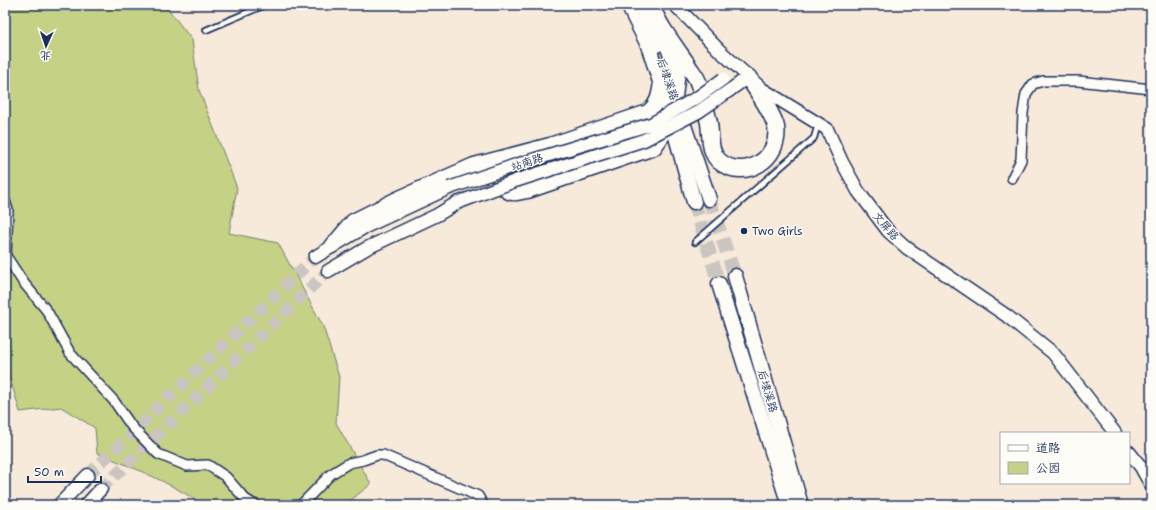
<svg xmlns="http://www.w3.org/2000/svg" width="1156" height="510" font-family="'Shantell Sans','LXGW WenKai TC',sans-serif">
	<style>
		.green { fill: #c5d184; stroke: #708071 }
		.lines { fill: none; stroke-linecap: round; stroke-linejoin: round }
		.secondary-tunnel { stroke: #cbc5c1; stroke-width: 12; stroke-dasharray: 12 6; stroke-linecap: butt }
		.primary-tunnel { stroke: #cbc5c1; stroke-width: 14; stroke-dasharray: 14 7; stroke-linecap: butt }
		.highway-tunnel { stroke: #cbc5c1; stroke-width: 16; stroke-dasharray: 16 8; stroke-linecap: butt }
		.lane-casing { stroke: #1b2f5e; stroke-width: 8 }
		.street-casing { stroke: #1b2f5e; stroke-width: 12 }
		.secondary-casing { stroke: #1b2f5e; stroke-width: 15 }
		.primary-casing { stroke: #1b2f5e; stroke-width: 17 }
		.highway-casing { stroke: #1b2f5e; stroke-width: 19 }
		.lane { stroke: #fdfcf7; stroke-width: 4.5 }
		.street { stroke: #fdfcf7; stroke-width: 9 }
		.secondary { stroke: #fdfcf7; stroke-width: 12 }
		.primary { stroke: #fdfcf7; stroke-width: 14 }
		.highway { stroke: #fdfcf7; stroke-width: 16 }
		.secondary-bridge-casing { stroke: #1b2f5e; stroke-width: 15; stroke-linecap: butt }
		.secondary-bridge { stroke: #fdfcf7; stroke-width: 12 }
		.poi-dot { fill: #1b2f5e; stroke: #fdfcf7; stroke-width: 1.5 }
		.labels { text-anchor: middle; stroke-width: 3; stroke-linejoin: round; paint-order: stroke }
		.street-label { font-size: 11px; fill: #1b2f5e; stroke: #fdfcf7 }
		.poi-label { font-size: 11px; fill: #1b2f5e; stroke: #fdfcf7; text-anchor: start }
	</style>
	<rect width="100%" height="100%" fill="#f7eada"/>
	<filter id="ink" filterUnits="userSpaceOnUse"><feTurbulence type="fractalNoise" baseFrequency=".025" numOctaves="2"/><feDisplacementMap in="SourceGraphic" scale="8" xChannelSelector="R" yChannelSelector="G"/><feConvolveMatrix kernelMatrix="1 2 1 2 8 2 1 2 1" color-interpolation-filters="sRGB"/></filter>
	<g filter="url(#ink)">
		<path class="green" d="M 5,5 L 165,5 L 192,40 L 199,90 L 237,188 L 229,233 L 278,243 L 323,326 L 339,377 L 336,423 L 371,484 L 345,505 L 203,505 C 170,482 134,468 97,453 L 95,428 L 61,407 L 20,412 L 5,361 Z"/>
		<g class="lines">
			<g class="secondary-tunnel">
				<path d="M 88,475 L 315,257"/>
				<path d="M 101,489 L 328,271"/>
			</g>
			<g class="primary-tunnel">
				<path d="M 709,199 L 735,276"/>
				<path d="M 694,202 L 719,284"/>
			</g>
			<path class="highway-tunnel" d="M 5,7 L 9,5"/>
			<g class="lane-casing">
				<g id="lane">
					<path d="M 206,30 L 265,5"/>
					<path d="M 695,242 L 814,138 L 818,124"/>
				</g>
			</g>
			<g class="street-casing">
				<g id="street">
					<path d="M 1012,178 L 1021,160 L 1023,113 L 1026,94 L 1033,84 L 1043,81 L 1078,81 L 1151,89"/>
					<path d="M 5,201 L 8,210 L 6,256 L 23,282 L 47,311 L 70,353 L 114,401 L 132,427 L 158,454 L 187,466 L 208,465 L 226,477 L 245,499 L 255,505"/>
					<path d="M 301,505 L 331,474 L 349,463 L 363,460 L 377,455 L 383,455 L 478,496 L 483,505"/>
				</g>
			</g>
			<g class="secondary-casing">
				<g id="secondary">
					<path d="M 675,5 L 719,50 L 762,89 L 827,129 L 842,162 L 858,191 L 888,231 L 907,248 L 1007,316 L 1053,353 L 1115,433"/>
					<path d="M 730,90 L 748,77"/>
					<path d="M 315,257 L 363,228 L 449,188"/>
					<path d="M 328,271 L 367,248 L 437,215 L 457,203"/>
					<path d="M 1129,452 L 1141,467 L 1151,485"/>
					<path d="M 59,505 L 88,475"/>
					<path d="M 86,505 L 101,489"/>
				</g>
			</g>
			<g class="primary-casing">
				<g id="primary">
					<path d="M 628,5 L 648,45 L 665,97 L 694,202"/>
					<path d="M 640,5 L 648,19 L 657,45"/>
					<path d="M 678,108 L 709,199"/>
					<path d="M 505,162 C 494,169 498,190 512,193 C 516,194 523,191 528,191 L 654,148 L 668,128"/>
					<path d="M 332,246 L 353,221 L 395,200 L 474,165 L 550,145 L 648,112 C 658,104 659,95 661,83"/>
					<path d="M 735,276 L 801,505"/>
					<path d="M 719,284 L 789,505"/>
				</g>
			</g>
			<g class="highway-casing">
				<g id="highway">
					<path d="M 650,5 L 663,30 L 677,71 L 674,97"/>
					<path d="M 661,26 C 669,39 678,51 687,64 C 690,70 696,76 698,82 C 703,95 706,110 709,123 C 711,136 709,152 719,161 C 744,182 781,159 776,127 C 773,113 756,89 748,77"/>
				</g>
			</g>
			<use href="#lane" class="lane"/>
			<use href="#street" class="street"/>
			<use href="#secondary" class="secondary"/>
			<use href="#primary" class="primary"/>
			<use href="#highway" class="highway"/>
			<g class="secondary-bridge-casing">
				<g id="secondary-bridge">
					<path d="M 449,188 L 516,165 L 651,124 L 698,97 L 723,79"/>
					<path d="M 457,203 L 515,181 L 644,140 L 698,112 L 730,90"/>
				</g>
			</g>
			<use href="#secondary-bridge" class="secondary-bridge"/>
		</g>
	</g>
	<circle class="poi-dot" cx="744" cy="231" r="4"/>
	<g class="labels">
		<g class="street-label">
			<text transform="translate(668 79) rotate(71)" y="4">后埭溪路</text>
			<text transform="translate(527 162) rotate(-18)" y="4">站南路</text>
			<text transform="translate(886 226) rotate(49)" y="4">文屏路</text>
			<text transform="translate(768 391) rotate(74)" y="4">后埭溪路</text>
		</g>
		<g class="poi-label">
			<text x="752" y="235">Two Girls</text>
		</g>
	</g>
	<rect width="1156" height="510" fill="none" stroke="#fdfcf7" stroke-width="20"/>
	<rect x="10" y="10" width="1136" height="490" fill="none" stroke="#1b2f5e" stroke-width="1.5" filter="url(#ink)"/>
	<rect x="1000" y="432" width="130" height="52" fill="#fdfcf7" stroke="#a3aaba"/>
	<rect x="1008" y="445" width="20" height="6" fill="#fdfcf7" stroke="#a3aaba"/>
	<text x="1036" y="452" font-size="12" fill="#1b2f5e">道路</text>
	<rect x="1008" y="462" width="20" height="12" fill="#c5d184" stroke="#a3aaba"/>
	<text x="1036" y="472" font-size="12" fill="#1b2f5e">公园</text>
	<g transform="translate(46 46) rotate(183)" stroke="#fdfcf7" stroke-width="3" paint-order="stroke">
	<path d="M0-3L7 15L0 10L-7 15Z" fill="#1b2f5e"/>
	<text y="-6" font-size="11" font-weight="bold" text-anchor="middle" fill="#1b2f5e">北</text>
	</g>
	<path d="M28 476v6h73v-6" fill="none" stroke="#1b2f5e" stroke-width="2"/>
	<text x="34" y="476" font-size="12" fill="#1b2f5e" stroke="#fdfcf7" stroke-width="3" paint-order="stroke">50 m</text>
</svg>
